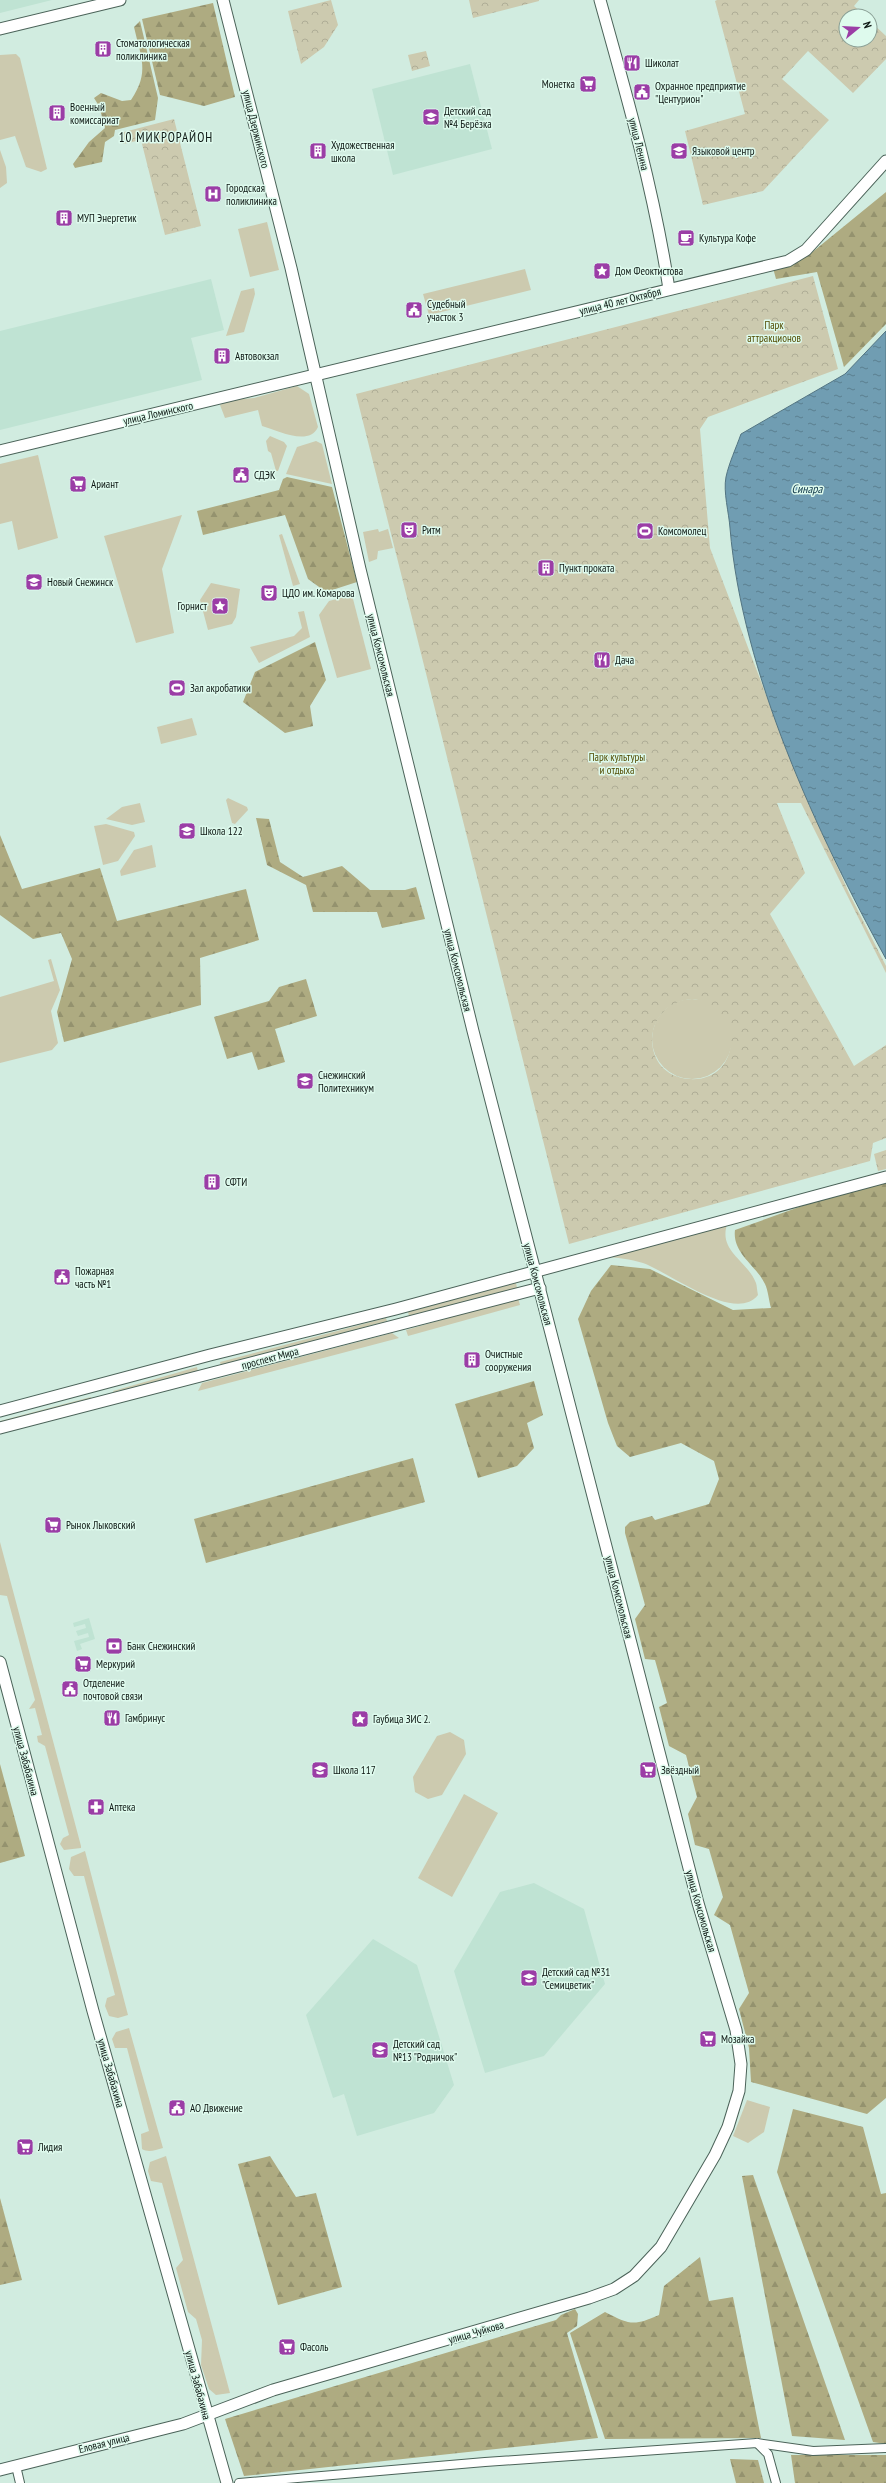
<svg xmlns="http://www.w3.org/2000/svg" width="886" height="2483" font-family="'PT Sans Narrow',sans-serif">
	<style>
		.built { fill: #bfe3d3 }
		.grass { fill: #cccaaf }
		.forest { fill: url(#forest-firs) }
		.park { fill: url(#park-crowns); fill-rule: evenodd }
		.water { fill: url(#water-ripples); stroke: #527482 }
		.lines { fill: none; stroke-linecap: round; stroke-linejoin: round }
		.street-casing { stroke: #4b6359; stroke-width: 10 }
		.secondary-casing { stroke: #4b6359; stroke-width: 13 }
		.street { stroke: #fff; stroke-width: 8 }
		.secondary { stroke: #fff; stroke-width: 11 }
		.labels { text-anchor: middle; stroke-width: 3; stroke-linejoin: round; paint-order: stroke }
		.poi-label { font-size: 11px; fill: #0c1612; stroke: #defaed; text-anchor: start }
		.street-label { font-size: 11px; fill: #0c1612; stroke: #defaed }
		.park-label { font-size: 11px; fill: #514b00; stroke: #defaed }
		.water-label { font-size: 12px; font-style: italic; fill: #133a4b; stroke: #defaed }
		.quarter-label { font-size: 13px; letter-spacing: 1px; fill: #0c1612; stroke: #defaed }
	</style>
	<defs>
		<pattern id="forest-firs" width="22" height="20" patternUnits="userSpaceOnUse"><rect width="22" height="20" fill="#aeab81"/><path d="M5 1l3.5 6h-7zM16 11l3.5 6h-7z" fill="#94926e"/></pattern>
		<pattern id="park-crowns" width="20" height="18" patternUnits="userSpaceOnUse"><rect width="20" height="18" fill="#cccaaf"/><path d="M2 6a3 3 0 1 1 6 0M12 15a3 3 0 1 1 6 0" fill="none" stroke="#aead96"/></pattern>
		<pattern id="water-ripples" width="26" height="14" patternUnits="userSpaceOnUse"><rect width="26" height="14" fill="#709db2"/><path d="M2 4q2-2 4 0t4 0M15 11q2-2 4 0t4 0" fill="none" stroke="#5a7f8f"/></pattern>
	</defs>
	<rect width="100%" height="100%" fill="#d1ece0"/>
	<g class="built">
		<path d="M 0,0 L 52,0 L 0,13 Z"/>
		<path d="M 470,64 L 492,149 L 393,175 L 372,89 Z"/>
		<path d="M 211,279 L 224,330 L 191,338 L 202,380 L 0,430 L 0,331 Z"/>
		<path d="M 89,1618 L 95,1639 L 80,1644 L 82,1649 L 77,1651 L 74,1641 L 89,1637 L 88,1633 L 78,1636 L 76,1631 L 86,1628 L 85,1624 L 74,1627 L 73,1623 Z"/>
		<path d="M 534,1883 L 584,1909 L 605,1984 L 544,2056 L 485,2073 L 454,1971 L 500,1892 Z"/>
		<path d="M 373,1939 L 417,1965 L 454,2085 L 434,2113 L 357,2136 L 344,2094 L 333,2098 L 306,2015 Z"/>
	</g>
	<g class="grass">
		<path d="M 16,54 L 20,58 L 47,169 L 41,172 L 26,167 L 15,136 L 0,140 L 0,55 Z"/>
		<path d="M 0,150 L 6,167 L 7,183 L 0,188 Z"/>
		<path d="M 267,222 L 279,270 L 250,277 L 238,229 Z"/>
		<path d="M 525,269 L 531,290 L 429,315 L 423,294 Z"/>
		<path d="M 254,288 L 255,294 L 244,332 L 226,336 L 241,291 Z"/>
		<path d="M 297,386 L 309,394 L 318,427 C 309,447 277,430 262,426 L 258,410 L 225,418 L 220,405 L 230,400 L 254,398 Z"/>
		<path d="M 270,436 L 284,442 L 287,446 L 278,471 L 276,471 L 271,453 L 268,451 L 266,441 Z"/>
		<path d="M 316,441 L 322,444 L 332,484 L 286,474 L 297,447 Z"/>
		<path d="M 38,455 L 58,538 L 18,550 L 12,521 L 0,524 L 0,464 Z"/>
		<path d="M 182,515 L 162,569 L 174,633 L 136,643 L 104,536 Z"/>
		<path d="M 378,529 L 379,532 L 388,529 L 393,548 L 378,551 L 377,559 L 369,562 L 363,532 Z"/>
		<path d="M 282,534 L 300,584 L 293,586 L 279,535 Z"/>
		<path d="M 211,583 L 240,589 L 236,617 L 232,624 L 208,630 L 200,600 Z"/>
		<path d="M 352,595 L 371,669 L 337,678 L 319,615 L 329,601 Z"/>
		<path d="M 304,611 L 310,637 L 259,663 L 250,647 L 294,636 L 302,628 L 298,612 Z"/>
		<path d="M 192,718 L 197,735 L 161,744 L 157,727 Z"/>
		<path d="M 228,798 L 247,807 L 248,810 L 235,824 L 232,823 L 226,800 Z"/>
		<path d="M 140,803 L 145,822 L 132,825 L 106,819 L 122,807 Z"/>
		<path d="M 106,824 L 134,832 L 135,836 L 118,861 L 103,865 L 94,826 Z"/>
		<path d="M 152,845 L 156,867 L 121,876 L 120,871 L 134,850 Z"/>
		<path d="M 51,959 L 60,990 L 51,1011 L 58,1043 L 52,1050 L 0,1063 L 0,997 L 54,981 L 48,960 Z"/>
		<circle cx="692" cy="1039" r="40"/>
		<path d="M 729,1219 C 715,1251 746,1258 756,1283 C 757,1286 757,1291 758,1295 C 735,1324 669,1272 643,1263 C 631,1259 616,1258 604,1256 Z"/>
		<path d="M 516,1283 L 517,1288 L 409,1316 L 408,1312 Z"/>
		<path d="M 518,1298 L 520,1305 L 408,1336 L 406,1330 Z"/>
		<path d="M 386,1318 L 387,1321 L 221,1366 L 220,1362 Z"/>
		<path d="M 392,1333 L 399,1338 L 198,1391 L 202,1383 Z"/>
		<path d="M 197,1367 L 198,1372 L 115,1395 L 113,1391 Z"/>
		<path d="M 91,1397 L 92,1401 L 0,1425 L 0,1421 Z"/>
		<path d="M 0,1542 L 81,1846 L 81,1848 L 64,1850 L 60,1844 L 63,1838 L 69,1835 L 45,1746 L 38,1742 L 37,1736 L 42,1735 L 35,1708 L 29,1709 L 35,1700 L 7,1596 L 0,1595 Z"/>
		<path d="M 450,1732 L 464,1740 L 466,1754 L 442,1795 L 428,1799 L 415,1792 L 413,1777 L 437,1736 Z"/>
		<path d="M 464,1794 L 498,1813 L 452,1897 L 418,1878 Z"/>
		<path d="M 85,1851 L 128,2015 L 118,2018 L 109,2016 L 105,2006 L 107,1998 L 115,1995 L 84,1876 L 74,1876 L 69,1869 L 71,1857 Z"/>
		<path d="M 129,2028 L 163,2148 C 155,2150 149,2153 142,2149 L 141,2134 L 149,2131 L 127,2048 L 115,2048 L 112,2039 L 116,2032 Z"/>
		<path d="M 747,2100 L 770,2107 L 764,2132 L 748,2143 L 733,2136 Z"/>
		<path d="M 166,2156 L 230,2393 L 216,2395 L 209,2389 L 201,2365 L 202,2340 L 196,2319 L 188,2312 L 176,2268 L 183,2260 L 162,2183 L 151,2181 L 148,2171 L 150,2162 Z"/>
	</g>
	<g class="forest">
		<path d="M 213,3 L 235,97 L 204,106 L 160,95 L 142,19 Z"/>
		<path d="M 140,21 L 158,98 L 155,120 L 115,130 L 114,136 L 105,142 L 102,162 L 75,168 L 73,164 L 89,142 L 105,128 L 99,106 L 94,98 L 101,93 L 122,101 L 131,100 C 150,72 141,58 134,27 Z"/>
		<path d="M 886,192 L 886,324 L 844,367 L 817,272 L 776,279 L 773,268 L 796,262 L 810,254 Z"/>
		<path d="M 287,477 L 332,487 L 357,582 L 326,592 L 308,579 L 285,515 L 203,535 L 197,511 L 279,490 L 283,479 Z"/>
		<path d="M 315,642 L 326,680 L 310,706 L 313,726 L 285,733 L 243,702 L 255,672 Z"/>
		<path d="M 256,818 L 269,819 L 280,862 L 303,877 L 342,866 L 370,890 L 405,890 L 416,887 L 425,919 L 382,928 L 377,912 L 313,912 L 306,885 L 267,865 Z"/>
		<path d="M 0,835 L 22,889 L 100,868 L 117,921 L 246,889 L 259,940 L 200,958 L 201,1005 L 64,1042 L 57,1012 L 72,959 L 61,933 L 33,939 L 0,915 Z"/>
		<path d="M 306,979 L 317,1016 L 275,1029 L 285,1062 L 258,1070 L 252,1052 L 227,1059 L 214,1017 L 269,1001 L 279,987 Z"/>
		<path d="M 886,1181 L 886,2098 L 867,2114 L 751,2082 L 749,2048 L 739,2009 L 749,1993 L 730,1925 L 714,1915 L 723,1897 L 709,1849 L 695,1845 L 688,1814 L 697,1797 L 686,1755 L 669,1746 L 659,1707 L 667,1703 L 655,1660 L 645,1659 L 635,1619 L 645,1605 L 625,1533 L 625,1527 L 630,1522 L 652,1516 L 655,1520 L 709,1504 L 719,1479 L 714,1461 L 681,1443 L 630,1457 L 617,1446 L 608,1423 L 578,1319 L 591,1291 L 611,1265 L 650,1269 L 733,1310 L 771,1308 C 769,1301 768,1290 765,1284 C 756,1265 732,1253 735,1230 L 833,1195 Z"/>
		<path d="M 534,1381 L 543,1415 L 527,1423 L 534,1448 L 517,1466 L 478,1478 L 455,1404 Z"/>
		<path d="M 413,1458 L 425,1502 L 206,1563 L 194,1519 Z"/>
		<path d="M 0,1764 L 25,1856 L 0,1863 Z"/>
		<path d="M 793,2109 L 863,2127 L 881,2194 L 886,2193 L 886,2444 L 873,2442 L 777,2172 Z"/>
		<path d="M 270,2156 L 296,2197 L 316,2193 L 342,2287 L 278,2305 L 238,2164 Z"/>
		<path d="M 753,2175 L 845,2440 L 792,2436 L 742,2176 Z"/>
		<path d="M 0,2198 L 22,2280 L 0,2285 Z"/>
		<path d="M 700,2257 L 709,2301 L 733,2297 L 761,2438 L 605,2439 L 570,2333 L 605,2312 C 630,2325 634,2326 659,2315 L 664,2286 Z"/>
		<path d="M 575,2309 L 578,2314 L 577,2326 L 567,2333 L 598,2438 L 244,2476 L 225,2419 L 556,2320 L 561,2315 Z"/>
		<path d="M 791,2455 L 886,2455 L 886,2483 L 795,2483 Z"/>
		<path d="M 730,2459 L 758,2460 L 764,2483 L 736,2483 Z"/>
	</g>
	<g class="park">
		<path d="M 331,0 L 338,25 L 324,47 L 301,64 L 288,11 Z"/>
		<path d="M 469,0 L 539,0 L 539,1 L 473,18 Z"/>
		<path d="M 717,0 L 859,0 L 854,6 L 865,16 L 846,16 L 846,40 L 870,40 L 870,21 L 886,36 L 886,59 L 853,93 L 808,51 L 782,79 L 829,120 L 763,191 L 703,205 L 685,131 L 745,114 L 715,1 Z"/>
		<path d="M 426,51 L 430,66 L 412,71 L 408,55 Z"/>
		<path d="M 174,119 L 201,226 L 165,235 L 141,140 L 123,144 L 120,133 Z"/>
		<path d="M 813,276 L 838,369 L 708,417 L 700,429 L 710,548 L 799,781 L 849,893 L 886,966 L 886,973 L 801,803 L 777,803 L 805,873 L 770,914 L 854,1066 L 886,1045 L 886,1138 L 873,1143 L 870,1161 L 569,1244 L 356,394 ZM 694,999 C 748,1009 740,1083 689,1079 C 638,1075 640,1001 694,999 Z"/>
		<path d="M 886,1150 L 886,1169 L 878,1171 L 874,1154 Z"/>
	</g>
	<path class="water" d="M 886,331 L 886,959 C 817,833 742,673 730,528 C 729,513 723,492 726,477 C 729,463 736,448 741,434 L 845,374 Z"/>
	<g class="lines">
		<g class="street-casing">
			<g id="street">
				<path d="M 757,2443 L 768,2454 L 776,2483"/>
				<path d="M 16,2466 L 20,2483"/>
				<path d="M 239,2483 L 485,2462 L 757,2443 L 813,2451 L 886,2448"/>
			</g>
		</g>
		<g class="secondary-casing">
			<g id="secondary">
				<path d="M 600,0 C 627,96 654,191 669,289"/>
				<path d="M 0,29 L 120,0"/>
				<path d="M 0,451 L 788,261 L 806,250 L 886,161"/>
				<path d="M 0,1411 L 210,1355 L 396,1309 L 886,1177"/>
				<path d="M 0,1428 L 540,1288"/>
				<path d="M 0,1662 L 93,2011 L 227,2483"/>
				<path d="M 0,2470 L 183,2424 L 273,2390 L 589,2298 L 614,2289 L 634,2276 L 661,2247 L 715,2155 L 728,2127 L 739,2091 L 741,2064 L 736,2030 L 698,1903 L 473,1031 L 360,569 L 291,268 L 223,0"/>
			</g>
		</g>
		<use href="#street" class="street"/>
		<use href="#secondary" class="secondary"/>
	</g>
	<defs>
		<g id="building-square" transform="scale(0.9)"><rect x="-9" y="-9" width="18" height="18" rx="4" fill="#9b3da6" stroke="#defaed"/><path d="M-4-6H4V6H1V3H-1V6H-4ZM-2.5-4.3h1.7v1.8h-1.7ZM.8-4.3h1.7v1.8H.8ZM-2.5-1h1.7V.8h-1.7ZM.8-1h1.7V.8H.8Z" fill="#fff"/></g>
		<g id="restaurant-square" transform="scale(0.9)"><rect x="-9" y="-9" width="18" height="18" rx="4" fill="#9b3da6" stroke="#defaed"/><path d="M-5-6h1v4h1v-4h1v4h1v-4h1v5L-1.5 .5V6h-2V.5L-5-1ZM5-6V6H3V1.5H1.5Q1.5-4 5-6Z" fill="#fff"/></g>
		<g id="supermarket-square" transform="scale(0.9)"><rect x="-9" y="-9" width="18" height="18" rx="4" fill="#9b3da6" stroke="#defaed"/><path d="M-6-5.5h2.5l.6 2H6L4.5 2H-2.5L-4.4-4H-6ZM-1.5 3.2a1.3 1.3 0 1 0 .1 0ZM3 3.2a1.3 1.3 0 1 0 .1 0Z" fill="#fff"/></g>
		<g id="civic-square" transform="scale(0.9)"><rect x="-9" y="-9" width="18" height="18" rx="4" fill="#9b3da6" stroke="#defaed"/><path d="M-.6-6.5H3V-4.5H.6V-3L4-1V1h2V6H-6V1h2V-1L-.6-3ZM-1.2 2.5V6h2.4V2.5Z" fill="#fff"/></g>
		<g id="school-square" transform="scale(0.9)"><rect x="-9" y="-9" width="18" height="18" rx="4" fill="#9b3da6" stroke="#defaed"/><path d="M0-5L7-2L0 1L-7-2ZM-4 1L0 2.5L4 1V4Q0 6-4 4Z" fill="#fff"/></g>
		<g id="hospital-square" transform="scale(0.9)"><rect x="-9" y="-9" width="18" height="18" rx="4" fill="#9b3da6" stroke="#defaed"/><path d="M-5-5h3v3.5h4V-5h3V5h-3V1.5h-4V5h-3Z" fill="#fff"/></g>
		<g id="cafe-square" transform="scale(0.9)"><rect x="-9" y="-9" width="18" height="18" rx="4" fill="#9b3da6" stroke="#defaed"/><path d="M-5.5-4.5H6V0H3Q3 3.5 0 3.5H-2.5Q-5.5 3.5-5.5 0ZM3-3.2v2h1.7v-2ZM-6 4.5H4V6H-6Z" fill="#fff"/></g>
		<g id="sight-square" transform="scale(0.9)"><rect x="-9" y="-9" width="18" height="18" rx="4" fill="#9b3da6" stroke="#defaed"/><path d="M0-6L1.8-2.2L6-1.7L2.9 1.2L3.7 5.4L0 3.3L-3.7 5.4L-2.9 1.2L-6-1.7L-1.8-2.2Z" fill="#fff"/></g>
		<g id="theatre-square" transform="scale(0.9)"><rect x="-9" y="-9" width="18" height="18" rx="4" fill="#9b3da6" stroke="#defaed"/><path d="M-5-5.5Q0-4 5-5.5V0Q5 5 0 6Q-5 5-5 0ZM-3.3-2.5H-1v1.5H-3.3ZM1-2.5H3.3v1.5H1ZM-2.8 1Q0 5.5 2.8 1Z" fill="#fff"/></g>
		<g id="stadium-square" transform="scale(0.9)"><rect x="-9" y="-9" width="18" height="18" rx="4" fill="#9b3da6" stroke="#defaed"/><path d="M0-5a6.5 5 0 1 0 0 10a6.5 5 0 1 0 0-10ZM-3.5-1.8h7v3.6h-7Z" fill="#fff"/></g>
		<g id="university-square" transform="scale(0.9)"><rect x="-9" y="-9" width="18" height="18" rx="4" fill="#9b3da6" stroke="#defaed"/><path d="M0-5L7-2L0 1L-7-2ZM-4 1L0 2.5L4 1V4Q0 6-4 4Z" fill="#fff"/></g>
		<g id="bank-square" transform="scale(0.9)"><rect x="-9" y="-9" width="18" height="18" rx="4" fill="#9b3da6" stroke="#defaed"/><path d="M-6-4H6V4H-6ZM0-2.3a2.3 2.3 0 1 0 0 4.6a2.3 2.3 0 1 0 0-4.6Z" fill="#fff"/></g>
		<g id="pharmacy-square" transform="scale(0.9)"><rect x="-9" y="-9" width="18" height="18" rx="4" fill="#9b3da6" stroke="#defaed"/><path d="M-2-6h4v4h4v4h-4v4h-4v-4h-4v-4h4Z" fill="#fff"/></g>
	</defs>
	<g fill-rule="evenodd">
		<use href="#building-square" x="103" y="49"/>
		<use href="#restaurant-square" x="632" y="63"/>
		<use href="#supermarket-square" x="588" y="84"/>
		<use href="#civic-square" x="642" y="92"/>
		<use href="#building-square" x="57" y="113"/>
		<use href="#school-square" x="431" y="117"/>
		<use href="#building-square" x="318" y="151"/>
		<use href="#school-square" x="679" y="151"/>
		<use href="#hospital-square" x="213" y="194"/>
		<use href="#building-square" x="64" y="218"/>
		<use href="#cafe-square" x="686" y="238"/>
		<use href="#sight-square" x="602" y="271"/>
		<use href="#civic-square" x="414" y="310"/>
		<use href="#building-square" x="222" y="356"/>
		<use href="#civic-square" x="241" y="475"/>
		<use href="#supermarket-square" x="78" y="484"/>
		<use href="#theatre-square" x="409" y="530"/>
		<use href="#stadium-square" x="645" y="531"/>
		<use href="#building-square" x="546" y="568"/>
		<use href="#university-square" x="34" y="582"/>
		<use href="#theatre-square" x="269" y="593"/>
		<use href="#sight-square" x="220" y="606"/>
		<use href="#restaurant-square" x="602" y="660"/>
		<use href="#stadium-square" x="177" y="688"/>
		<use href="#school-square" x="187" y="831"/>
		<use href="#university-square" x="305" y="1081"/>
		<use href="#building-square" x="212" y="1182"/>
		<use href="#civic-square" x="62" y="1277"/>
		<use href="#building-square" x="472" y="1360"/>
		<use href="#supermarket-square" x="53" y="1525"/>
		<use href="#bank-square" x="114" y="1646"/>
		<use href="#supermarket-square" x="83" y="1664"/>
		<use href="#civic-square" x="70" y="1689"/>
		<use href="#restaurant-square" x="112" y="1718"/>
		<use href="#sight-square" x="360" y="1719"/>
		<use href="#school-square" x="320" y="1770"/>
		<use href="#supermarket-square" x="648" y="1770"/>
		<use href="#pharmacy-square" x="96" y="1807"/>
		<use href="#school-square" x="529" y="1978"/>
		<use href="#supermarket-square" x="708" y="2039"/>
		<use href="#school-square" x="380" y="2050"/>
		<use href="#civic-square" x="177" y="2108"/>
		<use href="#supermarket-square" x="25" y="2147"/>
		<use href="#supermarket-square" x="287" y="2347"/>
	</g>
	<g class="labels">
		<g class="poi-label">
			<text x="116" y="47">Стоматологическая<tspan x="116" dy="13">поликлиника</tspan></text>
			<text x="645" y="67">Шиколат</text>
			<text x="575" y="88" text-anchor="end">Монетка</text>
			<text x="655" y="90">Охранное предприятие<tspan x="655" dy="13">"Центурион"</tspan></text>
			<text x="70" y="111">Военный<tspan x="70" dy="13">комиссариат</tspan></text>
			<text x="444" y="115">Детский сад<tspan x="444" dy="13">№4 Берёзка</tspan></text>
			<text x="331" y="149">Художественная<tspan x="331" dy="13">школа</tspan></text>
			<text x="692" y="155">Языковой центр</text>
			<text x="226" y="192">Городская<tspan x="226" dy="13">поликлиника</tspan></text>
			<text x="77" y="222">МУП Энергетик</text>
			<text x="699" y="242">Культура Кофе</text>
			<text x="615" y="275">Дом Феоктистова</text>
			<text x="427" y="308">Судебный<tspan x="427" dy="13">участок 3</tspan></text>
			<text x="235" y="360">Автовокзал</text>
			<text x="254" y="479">СДЭК</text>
			<text x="91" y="488">Ариант</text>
			<text x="422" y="534">Ритм</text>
			<text x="658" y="535">Комсомолец</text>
			<text x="559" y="572">Пункт проката</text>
			<text x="47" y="586">Новый Снежинск</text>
			<text x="282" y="597">ЦДО им. Комарова</text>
			<text x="207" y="610" text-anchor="end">Горнист</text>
			<text x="615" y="664">Дача</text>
			<text x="190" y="692">Зал акробатики</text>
			<text x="200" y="835">Школа 122</text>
			<text x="318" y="1079">Снежинский<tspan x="318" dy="13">Политехникум</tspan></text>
			<text x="225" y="1186">СФТИ</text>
			<text x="75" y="1275">Пожарная<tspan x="75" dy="13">часть №1</tspan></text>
			<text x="485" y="1358">Очистные<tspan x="485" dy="13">сооружения</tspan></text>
			<text x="66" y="1529">Рынок Лыковский</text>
			<text x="127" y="1650">Банк Снежинский</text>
			<text x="96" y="1668">Меркурий</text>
			<text x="83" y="1687">Отделение<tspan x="83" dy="13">почтовой связи</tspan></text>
			<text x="125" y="1722">Гамбринус</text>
			<text x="373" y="1723">Гаубица ЗИС 2.</text>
			<text x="333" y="1774">Школа 117</text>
			<text x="661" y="1774">Звёздный</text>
			<text x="109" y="1811">Аптека</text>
			<text x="542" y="1976">Детский сад №31<tspan x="542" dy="13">"Семицветик"</tspan></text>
			<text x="721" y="2043">Мозайка</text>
			<text x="393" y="2048">Детский сад<tspan x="393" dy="13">№13 "Родничок"</tspan></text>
			<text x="190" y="2112">АО Движение</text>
			<text x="38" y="2151">Лидия</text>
			<text x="300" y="2351">Фасоль</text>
		</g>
		<g class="street-label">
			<text transform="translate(256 129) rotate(76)" y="4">улица Дзержинского</text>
			<text transform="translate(639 144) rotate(76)" y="4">улица Ленина</text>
			<text transform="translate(620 301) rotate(-14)" y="4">улица 40 лет Октября</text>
			<text transform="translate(158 413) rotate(-13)" y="4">улица Ломинского</text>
			<text transform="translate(381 655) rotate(76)" y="4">улица Комсомольская</text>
			<text transform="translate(458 970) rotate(76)" y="4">улица Комсомольская</text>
			<text transform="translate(538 1284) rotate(75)" y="4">улица Комсомольская</text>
			<text transform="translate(270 1358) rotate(-15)" y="4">проспект Мира</text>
			<text transform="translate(619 1597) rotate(76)" y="4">улица Комсомольская</text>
			<text transform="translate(26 1761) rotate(75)" y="4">улица Забабахина</text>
			<text transform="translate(701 1911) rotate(74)" y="4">улица Комсомольская</text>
			<text transform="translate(111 2073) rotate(74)" y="4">улица Забабахина</text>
			<text transform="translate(476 2332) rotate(-16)" y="4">улица Чуйкова</text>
			<text transform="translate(198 2385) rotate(75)" y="4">улица Забабахина</text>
			<text transform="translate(104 2443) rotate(-14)" y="4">Еловая улица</text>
		</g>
		<g class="park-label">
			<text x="774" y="329">Парк<tspan x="774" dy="13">аттракционов</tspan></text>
			<text x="617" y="761">Парк культуры<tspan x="617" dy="13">и отдыха</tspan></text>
		</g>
		<g class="water-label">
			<text x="807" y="493">Синара</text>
		</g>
		<g class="quarter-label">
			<text x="166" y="142">10 МИКРОРАЙОН</text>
		</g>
	</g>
	<g transform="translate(858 28) rotate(72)"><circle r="19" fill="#defaed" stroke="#8a9f95"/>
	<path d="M0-3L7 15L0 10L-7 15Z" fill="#9b3da6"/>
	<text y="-6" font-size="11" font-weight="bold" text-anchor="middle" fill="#0c1612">N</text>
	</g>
</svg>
